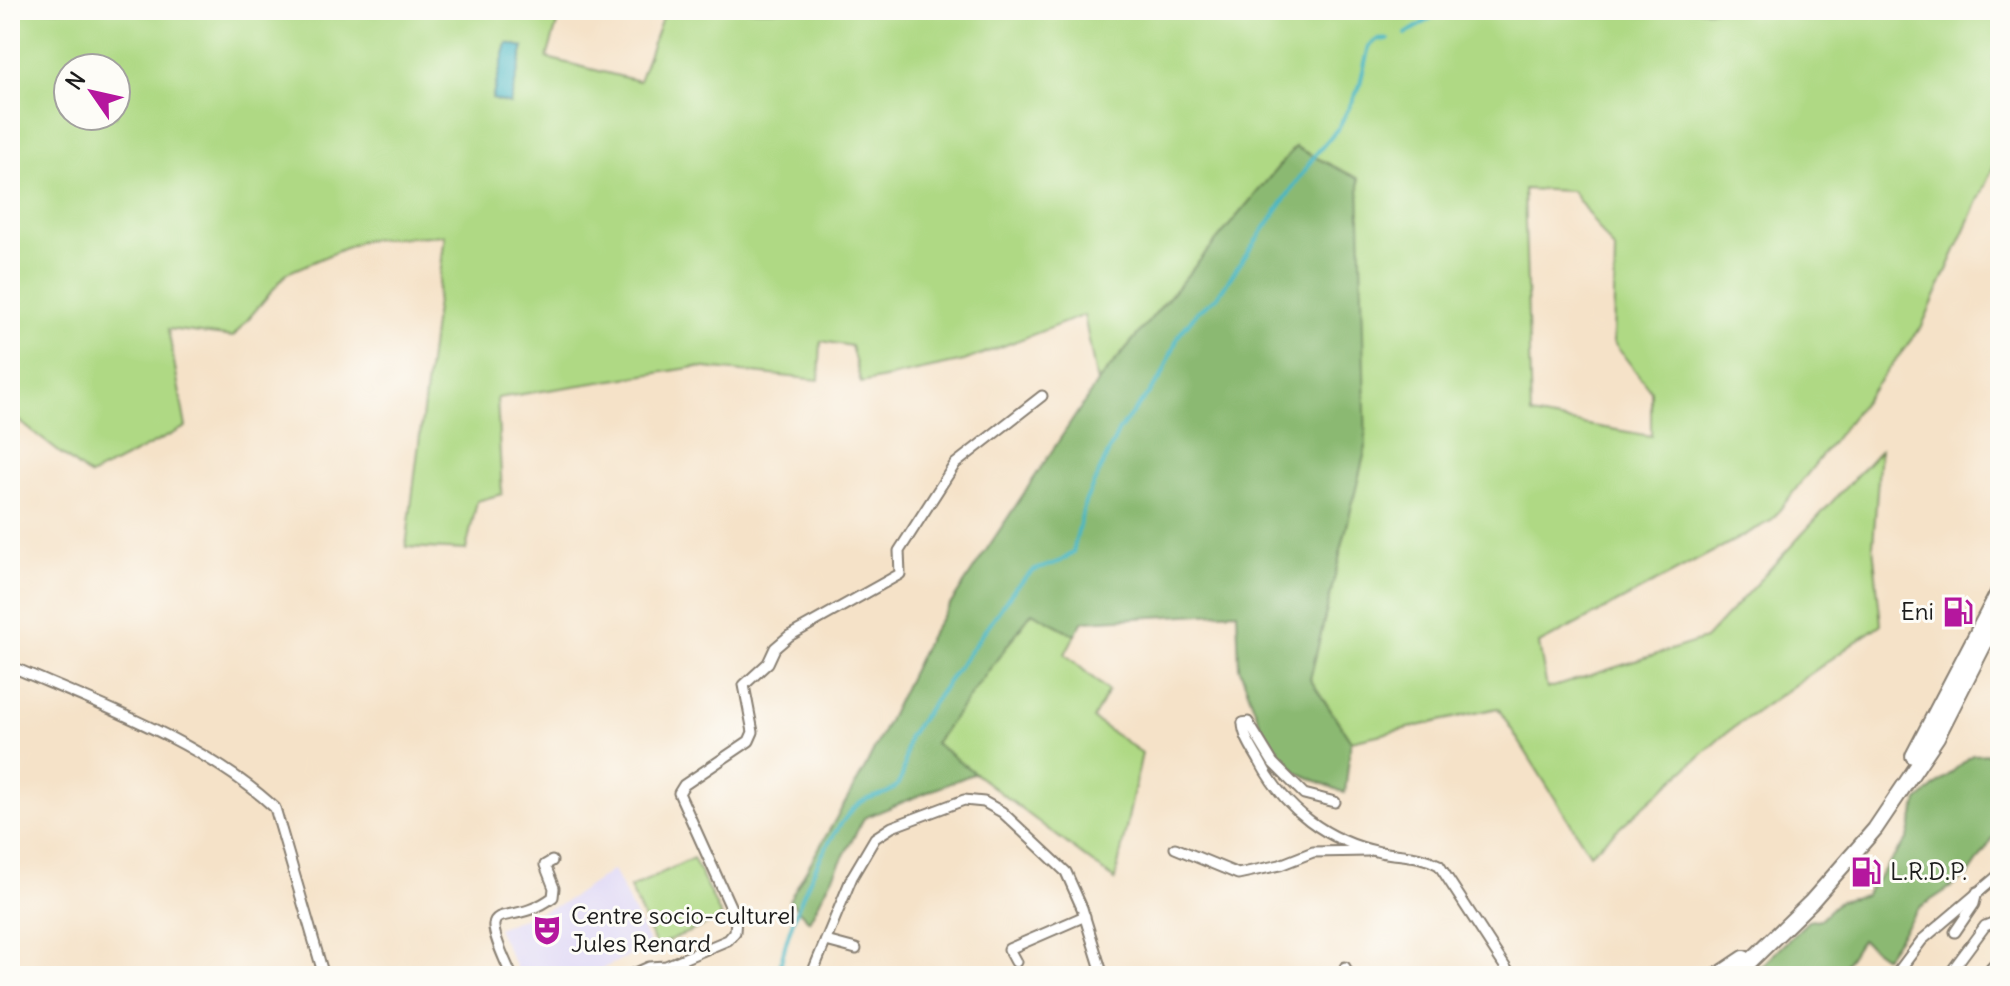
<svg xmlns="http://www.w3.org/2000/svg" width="2010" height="986" font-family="Delius,sans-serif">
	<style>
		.built { fill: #ddd5f6 }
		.green { fill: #afd984; stroke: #667a50; stroke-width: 2; fill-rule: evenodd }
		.forest { fill: #8bb972; stroke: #546a47; stroke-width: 2 }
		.water { fill: #49b7c3; stroke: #326a70; stroke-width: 2 }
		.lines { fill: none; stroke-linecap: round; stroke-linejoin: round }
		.stream { stroke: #49b7c3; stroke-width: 4 }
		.street-casing { stroke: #887f72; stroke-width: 13 }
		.secondary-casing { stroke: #887f72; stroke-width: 18 }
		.street { stroke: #fff; stroke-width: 9 }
		.secondary { stroke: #fff; stroke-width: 14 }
		.labels { text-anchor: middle; stroke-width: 6; stroke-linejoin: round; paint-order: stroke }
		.poi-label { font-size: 24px; fill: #1c1c1c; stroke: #fdfcf7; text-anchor: start }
	</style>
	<rect width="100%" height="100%" fill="#fdfcf7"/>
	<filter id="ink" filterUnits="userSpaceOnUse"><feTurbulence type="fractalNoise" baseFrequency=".0125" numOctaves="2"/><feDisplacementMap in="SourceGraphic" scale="16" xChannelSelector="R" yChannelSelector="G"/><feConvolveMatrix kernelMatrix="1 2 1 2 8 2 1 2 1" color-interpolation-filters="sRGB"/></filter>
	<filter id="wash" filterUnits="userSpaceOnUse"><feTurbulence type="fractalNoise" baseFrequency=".006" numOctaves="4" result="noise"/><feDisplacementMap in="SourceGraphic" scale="32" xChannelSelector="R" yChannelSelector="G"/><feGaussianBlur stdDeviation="1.8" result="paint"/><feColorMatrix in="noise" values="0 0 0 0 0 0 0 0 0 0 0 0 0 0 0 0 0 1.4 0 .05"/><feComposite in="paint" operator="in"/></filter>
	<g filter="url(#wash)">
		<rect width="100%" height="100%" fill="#f5e2c8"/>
		<path class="built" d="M 613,870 L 651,946 L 586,976 L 520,976 L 497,928 L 563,903 Z"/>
		<g class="green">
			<path d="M 10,10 L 561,10 L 547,58 L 639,81 L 665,10 L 2000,10 L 2000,49 L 1993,58 L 2000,63 L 2000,152 L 1922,326 L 1771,521 L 1539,644 L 1547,689 L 1705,639 L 1880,450 L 1873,546 L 1881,624 L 1726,733 L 1590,854 L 1498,708 L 1351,741 L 1310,679 L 1366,447 L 1295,147 L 1097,383 L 1084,315 L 964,361 L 861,383 L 851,346 L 821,341 L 819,380 L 696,367 L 497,398 L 502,494 L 477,501 L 466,550 L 406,547 L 445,235 L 364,240 L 287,273 L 233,337 L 168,329 L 186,427 L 90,476 L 10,414 ZM 68,68 L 116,68 L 116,116 L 68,116 ZM 1524,189 L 1572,191 L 1615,251 L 1613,342 L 1651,391 L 1651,436 L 1531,415 Z"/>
			<path d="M 1032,612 L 1075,635 L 1065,654 L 1108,691 L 1093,719 L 1142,753 L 1115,880 L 935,743 Z"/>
			<path d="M 693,858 L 722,918 L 656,946 L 630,888 Z"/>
		</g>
		<g class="forest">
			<path d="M 1295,147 L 1359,179 L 1366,447 L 1310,679 L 1351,741 L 1345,793 L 1298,773 L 1266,739 L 1239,667 L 1237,612 L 1083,621 L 1075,635 L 1032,612 L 935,743 L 975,773 L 864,818 L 809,921 L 789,900 L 865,768 L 930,635 L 1097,383 Z"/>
			<path d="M 1992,754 L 2000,786 L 2000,828 L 1968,876 L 1919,908 L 1885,957 L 1861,940 L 1838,976 L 1751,976 L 1808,921 L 1820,919 L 1839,901 L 1865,895 L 1908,838 L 1918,801 L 1972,755 Z"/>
		</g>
		<path class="water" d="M 507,43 L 524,47 L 510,104 L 492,99 Z"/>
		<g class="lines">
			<g class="stream">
				<path d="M 1406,34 L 1443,10"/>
				<path d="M 779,976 C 782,935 827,827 860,803 C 872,794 889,797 898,784 C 907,772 904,751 909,736 L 1016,587 L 1033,571 L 1061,561 L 1073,552 L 1085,502 L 1119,430 L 1161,378 L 1179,335 L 1198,311 L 1217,297 L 1316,154 L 1339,127 L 1359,88 L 1369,46 L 1378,39 L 1388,40"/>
			</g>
		</g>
	</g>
	<g filter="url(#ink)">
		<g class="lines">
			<g class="street-casing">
				<g id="street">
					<path d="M 10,666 C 96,703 206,743 275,808 L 324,976"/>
					<path d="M 1243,723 C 1243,736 1254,751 1260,762 C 1285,809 1327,841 1380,852 C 1402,856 1418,854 1439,865 L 1511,976"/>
					<path d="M 1243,723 L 1248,722 L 1273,763 L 1304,794 L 1335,802"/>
					<path d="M 1175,848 L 1238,874 L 1280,865 L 1313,852 L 1368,851"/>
					<path d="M 1955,932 L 1974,904 L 1977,892"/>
					<path d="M 826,941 L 856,949"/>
					<path d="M 1016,962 L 1009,949 L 1085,916"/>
					<path d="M 1345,967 L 1349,976"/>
					<path d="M 512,976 C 471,888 506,933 553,897 L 554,888 L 545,865 L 552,861"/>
					<path d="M 629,976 L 649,967 L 666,966 L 728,940 L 735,932 L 736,919 L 679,793 L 684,785 L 749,741 L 753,732 L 744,685 L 768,663 L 775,648 L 789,636 L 900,574 L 899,551 L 955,464 L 1042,396"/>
					<path d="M 811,976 L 852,877 L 875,838 L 892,827 L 964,800 L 984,802 L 1002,812 L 1066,872 L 1082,908 L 1103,976"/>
					<path d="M 1895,976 L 1922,940 L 2000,874"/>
					<path d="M 1948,976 L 1985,926 L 2000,920"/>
					<path d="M 1984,976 L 2000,959"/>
				</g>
			</g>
			<g class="secondary-casing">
				<g id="secondary">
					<path d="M 1913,756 L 2000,589"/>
					<path d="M 1717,976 L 1744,958"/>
					<path d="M 1735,976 L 1811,902 L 1875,829 L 1937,737 L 2000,613"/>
				</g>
			</g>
			<use href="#street" class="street"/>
			<use href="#secondary" class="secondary"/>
		</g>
	</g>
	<defs>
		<g id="fuel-bare" transform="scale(2.4)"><path d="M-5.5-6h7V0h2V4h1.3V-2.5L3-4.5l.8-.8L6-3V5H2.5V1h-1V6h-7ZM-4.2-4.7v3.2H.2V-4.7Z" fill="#b5179e" stroke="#fdfcf7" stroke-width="2.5" paint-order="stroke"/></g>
		<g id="theatre-bare" transform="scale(2.4)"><path d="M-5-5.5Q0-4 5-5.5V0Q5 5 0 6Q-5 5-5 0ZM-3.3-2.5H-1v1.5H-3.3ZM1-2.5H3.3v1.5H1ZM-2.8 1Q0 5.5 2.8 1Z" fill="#b5179e" stroke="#fdfcf7" stroke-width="2.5" paint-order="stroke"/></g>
	</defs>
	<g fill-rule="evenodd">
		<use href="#fuel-bare" x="1958" y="612"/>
		<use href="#fuel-bare" x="1866" y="872"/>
		<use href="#theatre-bare" x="547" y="930"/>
	</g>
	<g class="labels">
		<g class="poi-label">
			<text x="1934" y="620" text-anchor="end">Eni</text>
			<text x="1890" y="880">L.R.D.P.</text>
			<text x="571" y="924">Centre socio-culturel<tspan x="571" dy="28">Jules Renard</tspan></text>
		</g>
	</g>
	<rect width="2010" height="986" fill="none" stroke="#fdfcf7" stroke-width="40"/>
	<g transform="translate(92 92) rotate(304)"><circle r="38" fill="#fdfcf7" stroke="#a3a29f" stroke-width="2"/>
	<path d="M0-6L14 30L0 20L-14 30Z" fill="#b5179e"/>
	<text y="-12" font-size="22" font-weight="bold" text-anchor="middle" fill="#1c1c1c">N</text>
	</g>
</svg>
